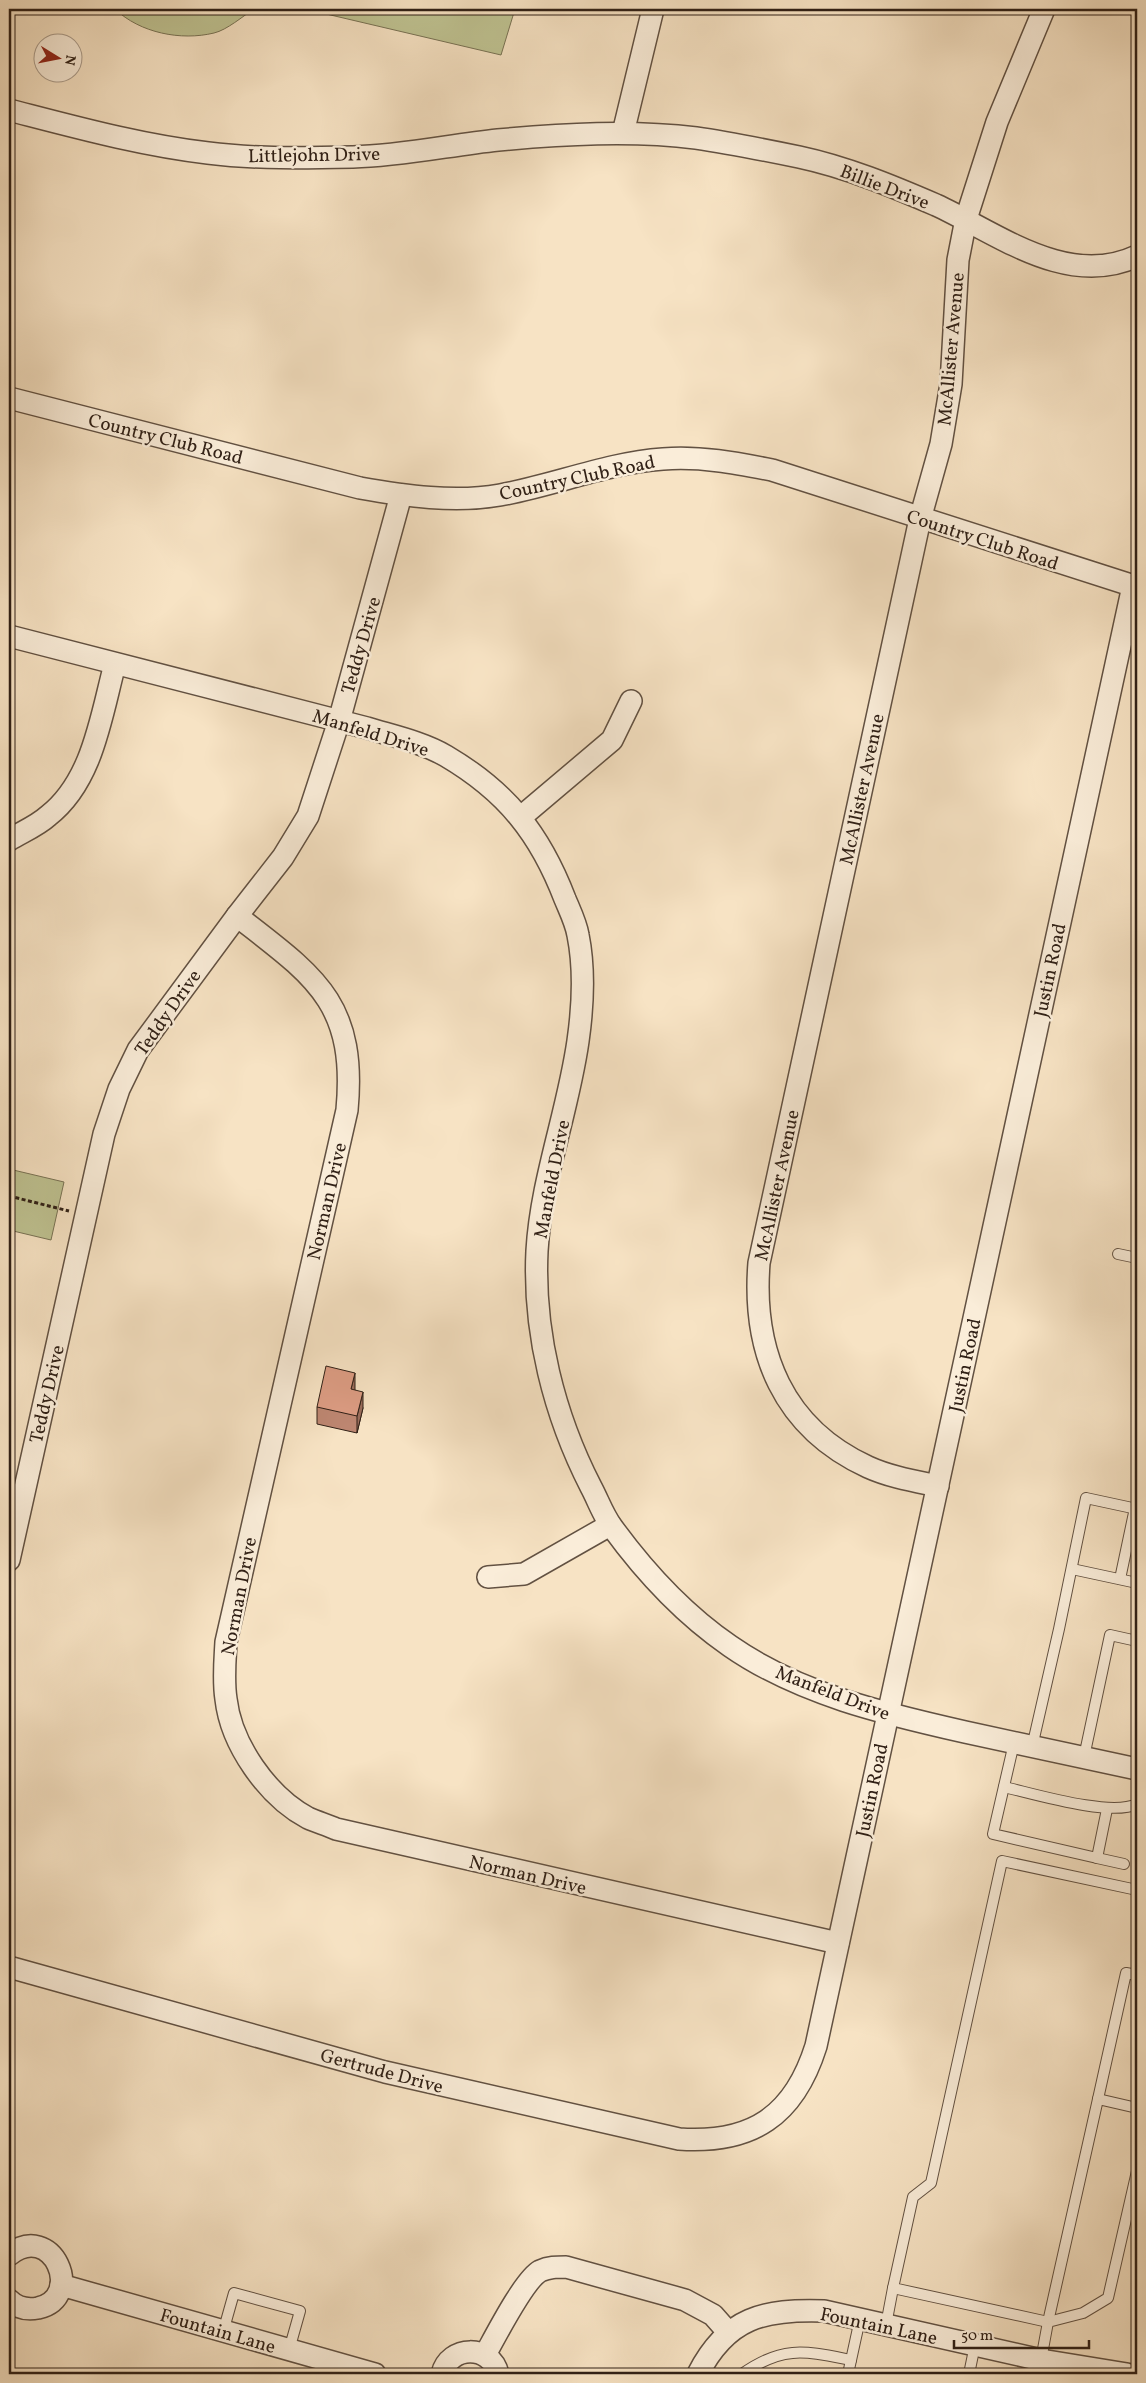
<svg xmlns="http://www.w3.org/2000/svg" width="1146" height="2383" font-family="Vollkorn,serif">
	<style>
		.green { fill: #bfc392; stroke: #787254 }
		.lines { fill: none; stroke-linecap: round; stroke-linejoin: round }
		.lane-casing { stroke: #625142; stroke-width: 12 }
		.street-casing { stroke: #625142; stroke-width: 24 }
		.path { stroke: #302016; stroke-width: 3; stroke-dasharray: 4 2.5; stroke-linecap: butt }
		.lane { stroke: #faedd9; stroke-width: 10 }
		.street { stroke: #faedd9; stroke-width: 21 }
		.wall { fill: #bd8671; stroke: #302016 }
		.shaded-wall { fill: #9a6d5c; stroke: #302016 }
		.building { fill: #dc9c83; stroke: #302016 }
		.labels { text-anchor: middle; stroke-width: 5; stroke-linejoin: round; paint-order: stroke }
		.street-label { font-size: 19px; fill: #302016; stroke: #faedd9 }
	</style>
	<rect width="100%" height="100%" fill="#f7e3c4"/>
	<filter id="stains"><feTurbulence type="fractalNoise" baseFrequency=".004" numOctaves="4"/><feColorMatrix values="0 0 0 0 .2 0 0 0 0 .09 0 0 0 0 .02 0 0 0 .5 -.17"/></filter>
	<radialGradient id="worn" r=".72"><stop offset=".6" stop-color="#630" stop-opacity="0"/><stop offset="1" stop-color="#630" stop-opacity=".3"/></radialGradient>
	<g class="green">
		<path d="M 115,9 L 254,9 C 243,16 227,30 214,33 C 181,41 140,33 115,9 Z"/>
		<path d="M 285,9 L 515,9 L 501,55 L 305,9 Z"/>
		<path d="M 9,1169 L 64,1182 L 51,1240 L 9,1230 Z"/>
	</g>
	<g class="lines">
		<g class="lane-casing">
			<g id="lane">
				<path d="M 1118,1254 L 1137,1258"/>
				<path d="M 1072,1569 L 1137,1583"/>
				<path d="M 1120,1579 L 1135,1508"/>
				<path d="M 1014,1743 L 993,1834 L 1097,1858 L 1107,1809"/>
				<path d="M 1032,1747 L 1059,1629 L 1086,1498 L 1137,1509"/>
				<path d="M 1084,1757 L 1110,1635 L 1137,1641"/>
				<path d="M 1004,1787 C 1035,1794 1110,1817 1137,1804"/>
				<path d="M 1097,1858 L 1124,1864"/>
				<path d="M 1137,1890 L 1002,1861 L 931,2183 L 913,2197 L 893,2288 L 1048,2322 L 1098,2099 L 1137,2108"/>
				<path d="M 1098,2099 L 1126,1973 L 1137,1975"/>
				<path d="M 886,2325 L 893,2288"/>
				<path d="M 223,2332 L 234,2293 L 300,2311 L 289,2350"/>
				<path d="M 1041,2360 L 1048,2322 L 1083,2313 L 1108,2298 L 1137,2171"/>
				<path d="M 742,2374 C 783,2345 805,2351 851,2360"/>
				<path d="M 848,2374 L 860,2319"/>
				<path d="M 969,2374 L 975,2345"/>
			</g>
		</g>
		<g class="street-casing">
			<g id="street">
				<path d="M 9,110 C 75,127 140,145 208,153 C 256,159 305,158 353,157 C 402,156 450,145 498,140 C 563,134 631,130 696,138 C 731,143 765,150 799,157 C 846,167 892,186 936,205 C 997,233 1067,289 1137,256"/>
				<path d="M 623,133 L 653,9"/>
				<path d="M 9,398 L 360,488 C 405,496 455,503 500,495 C 555,485 607,463 663,459 C 700,456 736,463 772,470 L 1137,587"/>
				<path d="M 9,636 L 367,728 C 393,736 422,742 446,756 C 507,792 540,834 565,899 C 570,911 576,923 578,935 C 585,970 583,1006 578,1041 C 568,1112 541,1180 537,1251 C 533,1332 554,1415 591,1487 C 598,1500 603,1515 612,1527 C 644,1571 685,1615 730,1646 C 799,1694 885,1714 965,1732 C 1023,1745 1080,1757 1137,1769"/>
				<path d="M 521,817 L 612,740 L 631,701"/>
				<path d="M 9,840 C 22,832 37,826 48,816 C 93,781 101,716 115,664"/>
				<path d="M 237,916 C 314,976 357,1002 347,1110 L 226,1642 C 225,1661 223,1680 226,1699 C 231,1744 267,1796 308,1818 C 317,1822 327,1825 336,1829 L 838,1943"/>
				<path d="M 938,1486 C 914,1481 890,1477 868,1467 C 783,1428 752,1352 759,1263 L 920,519 L 941,444 L 951,384 L 958,260 L 966,219 L 997,122 L 1044,9"/>
				<path d="M 9,1560 L 104,1134 L 119,1089 L 138,1050 L 237,916 L 283,857 L 308,816 L 339,721 L 401,495"/>
				<path d="M 488,1577 L 524,1574 L 610,1525"/>
				<path d="M 9,1967 L 385,2072 L 679,2139 C 752,2144 794,2116 816,2046 L 1133,586"/>
				<path d="M 9,2255 C 52,2220 86,2297 38,2308 C 27,2310 17,2308 9,2300"/>
				<path d="M 61,2285 L 375,2374"/>
				<path d="M 485,2355 C 495,2337 524,2280 540,2271 C 549,2267 556,2267 566,2267 L 685,2300 L 713,2315 L 728,2332"/>
				<path d="M 442,2374 C 449,2345 491,2344 498,2374"/>
				<path d="M 698,2374 C 727,2317 764,2309 824,2311 L 1041,2360 L 1127,2374"/>
			</g>
		</g>
		<path class="path" d="M 9,1196 L 69,1211"/>
		<use href="#lane" class="lane"/>
		<use href="#street" class="street"/>
	</g>
	<path class="wall" d="M 355,1390 L 363,1408 L 357,1433 L 317,1424 L 317,1407 Z"/>
	<g class="shaded-wall">
		<path d="M 355,1373 L 355,1390 L 351,1406 L 351,1389 Z"/>
		<path d="M 363,1392 L 363,1408 L 357,1433 L 357,1416 Z"/>
	</g>
	<path class="building" d="M 326,1366 L 355,1373 L 351,1389 L 363,1392 L 357,1416 L 317,1407 Z"/>
	<g class="labels">
		<g class="street-label">
			<text transform="translate(314 154) rotate(-1)" y="7">Littlejohn Drive</text>
			<text transform="translate(885 186) rotate(21)" y="7">Billie Drive</text>
			<text transform="translate(950 349) rotate(-85)" y="7">McAllister Avenue</text>
			<text transform="translate(166 438) rotate(14)" y="7">Country Club Road</text>
			<text transform="translate(577 477) rotate(-12)" y="7">Country Club Road</text>
			<text transform="translate(983 539) rotate(18)" y="7">Country Club Road</text>
			<text transform="translate(360 645) rotate(-74)" y="7">Teddy Drive</text>
			<text transform="translate(371 732) rotate(17)" y="7">Manfeld Drive</text>
			<text transform="translate(861 789) rotate(-78)" y="7">McAllister Avenue</text>
			<text transform="translate(1049 970) rotate(-78)" y="7">Justin Road</text>
			<text transform="translate(167 1012) rotate(-55)" y="7">Teddy Drive</text>
			<text transform="translate(551 1179) rotate(-79)" y="7">Manfeld Drive</text>
			<text transform="translate(776 1185) rotate(-78)" y="7">McAllister Avenue</text>
			<text transform="translate(326 1201) rotate(-77)" y="7">Norman Drive</text>
			<text transform="translate(964 1365) rotate(-78)" y="7">Justin Road</text>
			<text transform="translate(46 1394) rotate(-77)" y="7">Teddy Drive</text>
			<text transform="translate(238 1596) rotate(-79)" y="7">Norman Drive</text>
			<text transform="translate(833 1692) rotate(21)" y="7">Manfeld Drive</text>
			<text transform="translate(871 1790) rotate(-78)" y="7">Justin Road</text>
			<text transform="translate(528 1874) rotate(13)" y="7">Norman Drive</text>
			<text transform="translate(382 2070) rotate(15)" y="7">Gertrude Drive</text>
			<text transform="translate(879 2325) rotate(12)" y="7">Fountain Lane</text>
			<text transform="translate(218 2330) rotate(16)" y="7">Fountain Lane</text>
		</g>
	</g>
	<rect width="1146" height="2383" fill="none" stroke="#f7e3c4" stroke-width="30"/>
	<rect x="10" y="10" width="1126" height="2363" fill="none" stroke="#302016" stroke-width="2.5"/>
	<rect x="15" y="15" width="1116" height="2353" fill="none" stroke="#302016"/>
	<g transform="translate(58 58) rotate(100)"><circle r="24" fill="#faedd9" stroke="#a99b8b"/>
	<path d="M0-4L9 19L0 12L-9 19Z" fill="#8f2418"/>
	<text y="-8" font-size="14" font-weight="bold" text-anchor="middle" fill="#302016">N</text>
	</g>
	<path d="M954 2340v8h135v-8" fill="none" stroke="#302016" stroke-width="2.5"/>
	<text x="961" y="2340" font-size="15" fill="#302016" stroke="#faedd9" stroke-width="4" paint-order="stroke">50 m</text>
	<rect width="100%" height="100%" filter="url(#stains)"/>
	<rect width="100%" height="100%" fill="url(#worn)"/>
</svg>
